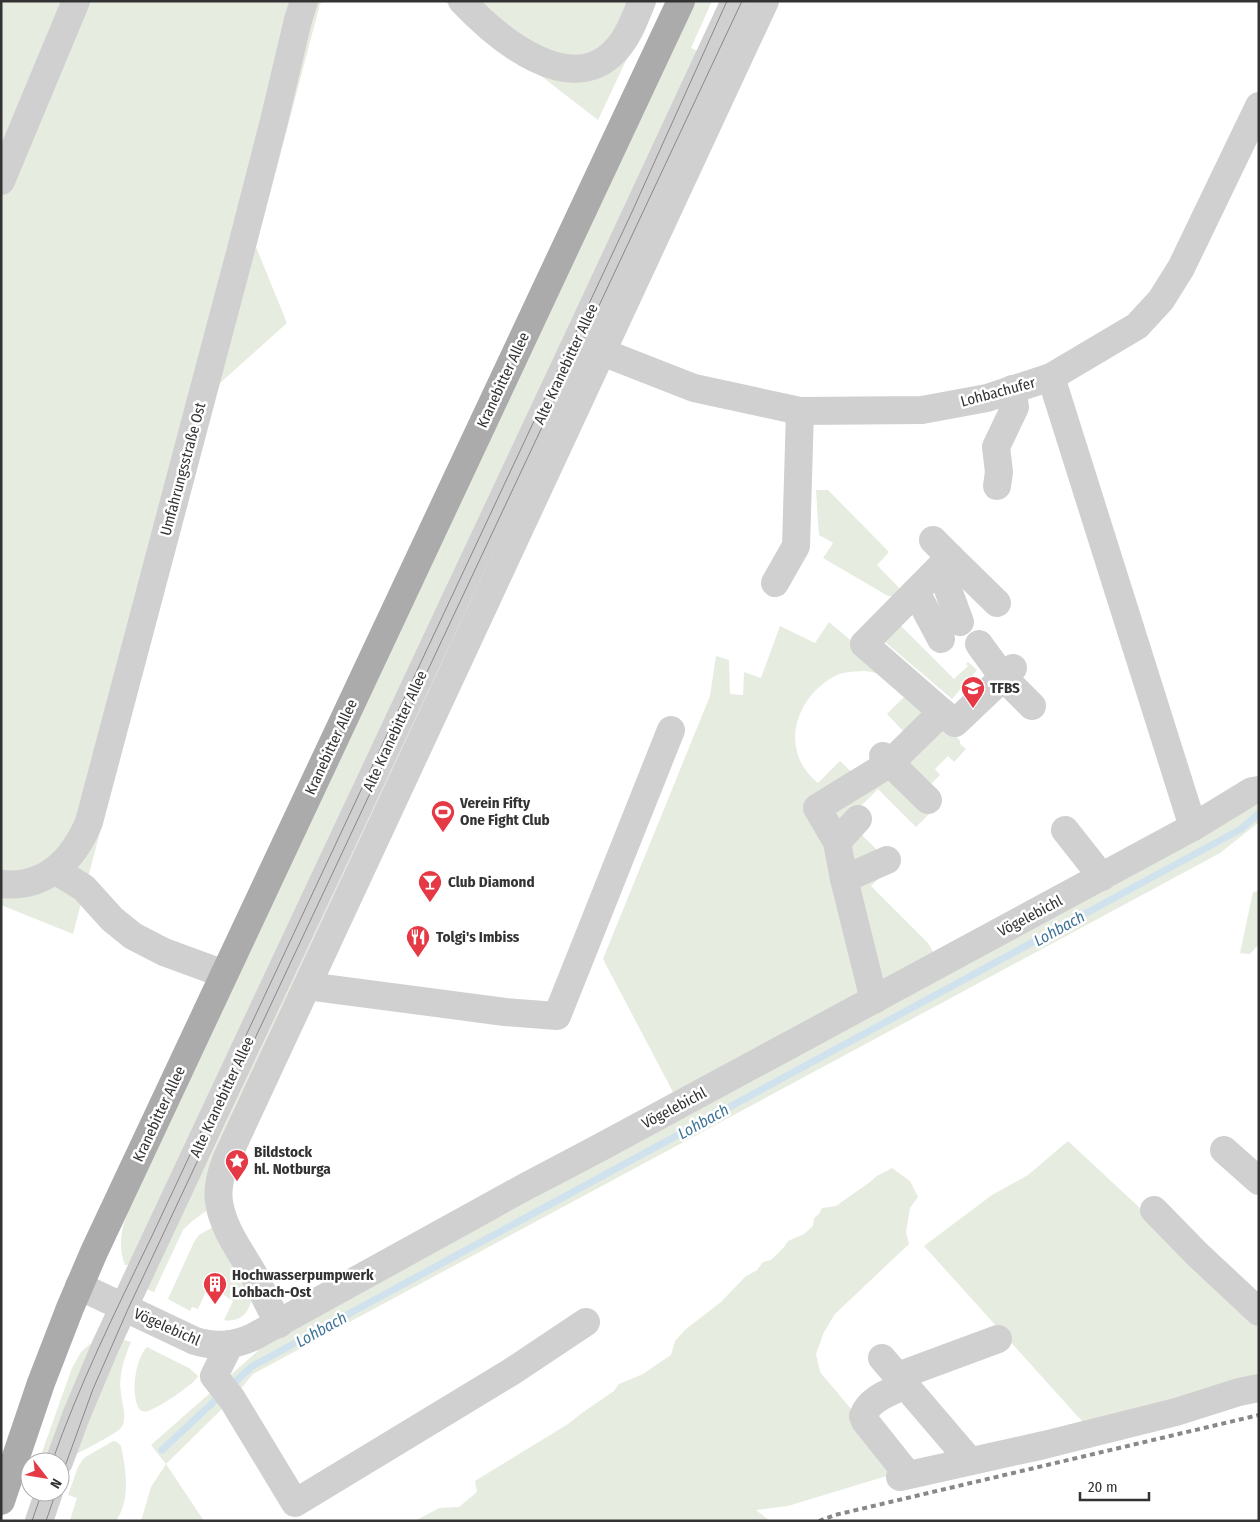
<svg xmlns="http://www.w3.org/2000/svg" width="1260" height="1522" font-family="'Fira Sans Condensed',sans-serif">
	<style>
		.green { fill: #e6ecdf; fill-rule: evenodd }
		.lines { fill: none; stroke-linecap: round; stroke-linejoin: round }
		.stream { stroke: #cfe2ee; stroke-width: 7 }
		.minor { stroke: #d0d0d0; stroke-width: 28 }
		.major { stroke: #ababab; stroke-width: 28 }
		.tram { stroke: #888; stroke-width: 1 }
		.rail { stroke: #888; stroke-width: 4; stroke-dasharray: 5 4; stroke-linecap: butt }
		.labels { text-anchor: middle; stroke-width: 5; stroke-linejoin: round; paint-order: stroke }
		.street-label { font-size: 15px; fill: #333; stroke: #fff }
		.poi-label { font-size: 15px; font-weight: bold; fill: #333; stroke: #fff; text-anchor: start }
		.water-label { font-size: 16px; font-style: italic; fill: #3f7597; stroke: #fff }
	</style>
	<rect width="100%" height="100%" fill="#fff"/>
	<g class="green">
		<path d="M 1,1 L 324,1 L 320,4 L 256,247 L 287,323 L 219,384 L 73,934 L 1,905 Z"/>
		<path d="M 444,1 L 654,1 L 598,120 Z"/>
		<path d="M 694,1 L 712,1 L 691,48 L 699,52 L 129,1265 L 125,1265 C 117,1245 122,1226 130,1207 Z"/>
		<path d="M 692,125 L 205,1198 L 206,1211 L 191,1222 L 183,1230 L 154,1292 L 146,1289 L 216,1144 Z"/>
		<path d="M 816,490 L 828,490 L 889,552 L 877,565 L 903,592 L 897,596 L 888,596 L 823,558 L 833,543 L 819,535 Z"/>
		<path d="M 829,622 L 939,715 L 960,741 L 960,744 L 966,749 L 954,762 L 948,756 L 935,769 L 940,775 L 927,788 L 921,806 L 929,814 L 916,827 L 878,789 L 853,814 L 857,830 L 892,865 L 871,886 L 928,943 L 933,952 L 674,1094 L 603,959 L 710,696 L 716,656 L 729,660 L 730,694 L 743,695 L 744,672 L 761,678 L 780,626 L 815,643 ZM 864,671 C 882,672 894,682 908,693 L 887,714 L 904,732 L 860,780 L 840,761 L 818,783 C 779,752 794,699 833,677 C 843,671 853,672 864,671 Z"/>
		<path d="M 900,625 L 954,679 L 968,666 L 966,664 L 968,662 L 977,670 L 952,699 L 884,641 Z"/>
		<path d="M 1259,801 L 1259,822 L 1220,853 L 253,1374 L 232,1399 L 166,1464 L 204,1521 L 140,1521 L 142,1518 L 151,1487 L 166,1464 L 151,1445 L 268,1342 L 1149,866 Z"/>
		<path d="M 1259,891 L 1259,944 L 1250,954 L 1240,953 L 1253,892 Z"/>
		<path d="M 1068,1141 L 1259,1319 L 1259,1378 L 1090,1430 L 924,1246 L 992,1195 L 1028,1175 Z"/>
		<path d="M 892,1168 L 910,1181 L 918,1197 L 910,1208 L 906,1232 L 909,1244 L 835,1314 L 824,1332 L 816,1354 L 820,1372 L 903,1471 L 788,1506 L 756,1510 L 770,1521 L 415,1521 L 439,1508 L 459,1507 L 477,1492 L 475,1481 L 568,1424 L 582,1413 L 614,1391 L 619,1384 L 643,1374 L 659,1363 L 671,1355 L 675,1341 L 686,1329 L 721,1302 L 745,1277 L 757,1270 L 763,1262 L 771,1260 L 784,1247 L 788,1241 L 804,1234 L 813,1226 L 814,1218 L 819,1214 L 822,1208 L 836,1206 L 870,1182 L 877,1176 Z"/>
		<path d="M 213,1227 L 252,1298 C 249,1313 240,1323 224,1320 L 233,1301 L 209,1285 L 198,1309 L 192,1307 L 190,1311 L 168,1299 L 194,1242 L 199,1235 Z"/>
		<path d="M 121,1339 L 131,1342 C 124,1359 118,1375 121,1394 C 122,1404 128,1419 121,1428 C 114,1435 84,1450 74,1455 Z"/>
		<path d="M 90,1344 L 92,1346 L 49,1458 L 41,1455 L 72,1368 L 81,1352 Z"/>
		<path d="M 147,1347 L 189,1368 L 198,1376 C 195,1384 158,1408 148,1411 C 144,1412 145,1412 140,1410 C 130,1396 135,1359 147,1347 Z"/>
		<path d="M 113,1441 L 117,1442 L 121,1446 C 126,1470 131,1499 116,1521 L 60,1521 L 70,1520 L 77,1498 L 68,1495 L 78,1467 L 84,1458 Z"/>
	</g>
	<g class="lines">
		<g class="stream">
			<path d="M 230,1387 L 251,1367 L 1241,829 L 1259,813"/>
			<path d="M 162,1450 L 222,1394"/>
		</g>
		<g class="minor">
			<path d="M 462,1 C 495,36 569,100 615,51 C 628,38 635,18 642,1"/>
			<path d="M 1,181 L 76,1"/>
			<path d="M 602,352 L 694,388 L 800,411 L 922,410 L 987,398 L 1051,377 L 1137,326 L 1161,300 L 1181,268 L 1259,106"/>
			<path d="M 1051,377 L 1193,827"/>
			<path d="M 997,486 L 999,472 L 996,447 L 1015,407 L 1012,389"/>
			<path d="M 933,540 L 950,557"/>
			<path d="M 940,568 L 960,622"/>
			<path d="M 775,583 L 796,546 L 800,411"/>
			<path d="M 916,592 L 941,639"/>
			<path d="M 979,644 L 1003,677 L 1032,706"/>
			<path d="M 942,712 L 955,723 L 1013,668"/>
			<path d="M 883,756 L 928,800"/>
			<path d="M 1065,830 L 1102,877"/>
			<path d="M 837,842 L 858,819"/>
			<path d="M 55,870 L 84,888 L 112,919 L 133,936 L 164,952 L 224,974"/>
			<path d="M 844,879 L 887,860"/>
			<path d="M 1,884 C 46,889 73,860 89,822 L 240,253 L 274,121 L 298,20 L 304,1"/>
			<path d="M 307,986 L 505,1012 L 557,1016 L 671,730"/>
			<path d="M 874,1000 L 844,879 L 837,842 L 817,808 L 890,763 L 942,712 L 864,644 L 950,557 L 997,603"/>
			<path d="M 1224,1150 L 1259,1181"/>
			<path d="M 1154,1210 L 1198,1255 L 1259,1312"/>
			<path d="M 79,1286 L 195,1341 C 216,1347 233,1346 253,1337 L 525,1187 L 601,1147 L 1193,827 L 1252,791 L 1259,790"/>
			<path d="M 279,1324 C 270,1308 262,1291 254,1275 C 241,1252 223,1229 219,1202 C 217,1187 221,1174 226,1160 L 765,1"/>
			<path d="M 230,1344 L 214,1376 L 232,1399 L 295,1503 L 511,1372 L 586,1322"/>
			<path d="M 882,1358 L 970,1461"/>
			<path d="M 898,1376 L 998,1339"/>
			<path d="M 905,1385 C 889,1393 870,1398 863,1416 L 865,1421 L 908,1475"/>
			<path d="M 59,1462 L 76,1416 L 105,1347 L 582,330 L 735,1"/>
			<path d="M 900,1477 L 1044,1445 L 1176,1412 L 1239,1392 L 1259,1388"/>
			<path d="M 39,1521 L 49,1492"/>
		</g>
		<path class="major" d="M 1,1501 L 41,1383 L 70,1308 L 94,1252 L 681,1"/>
		<g class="tram">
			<path d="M 52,1462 C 79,1385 115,1312 151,1238 L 632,212 L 727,1"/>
			<path d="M 60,1480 L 93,1389 L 128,1309 L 742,1"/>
			<path d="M 32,1521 L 42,1492"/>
			<path d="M 46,1521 L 56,1492"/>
		</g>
		<path class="rail" d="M 819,1521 L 835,1515 L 1259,1415"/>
	</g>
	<defs>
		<g id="school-pin" transform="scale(1.25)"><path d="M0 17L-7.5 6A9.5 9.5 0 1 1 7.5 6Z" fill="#e63946" stroke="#fff"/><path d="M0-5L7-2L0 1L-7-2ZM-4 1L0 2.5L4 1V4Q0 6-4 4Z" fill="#fff"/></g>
		<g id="stadium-pin" transform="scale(1.25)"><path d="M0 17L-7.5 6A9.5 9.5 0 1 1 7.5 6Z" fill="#e63946" stroke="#fff"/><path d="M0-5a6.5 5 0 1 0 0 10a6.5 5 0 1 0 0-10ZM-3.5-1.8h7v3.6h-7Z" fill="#fff"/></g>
		<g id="bar-pin" transform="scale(1.25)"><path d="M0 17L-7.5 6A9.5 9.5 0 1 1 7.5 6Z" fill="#e63946" stroke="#fff"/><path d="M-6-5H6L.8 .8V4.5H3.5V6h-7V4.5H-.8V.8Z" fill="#fff"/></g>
		<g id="restaurant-pin" transform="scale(1.25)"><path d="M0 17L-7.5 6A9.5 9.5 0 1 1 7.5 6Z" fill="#e63946" stroke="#fff"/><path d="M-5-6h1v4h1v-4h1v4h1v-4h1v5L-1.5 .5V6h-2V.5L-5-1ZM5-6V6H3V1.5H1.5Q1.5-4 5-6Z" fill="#fff"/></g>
		<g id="sight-pin" transform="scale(1.25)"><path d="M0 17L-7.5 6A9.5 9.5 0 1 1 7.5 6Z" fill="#e63946" stroke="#fff"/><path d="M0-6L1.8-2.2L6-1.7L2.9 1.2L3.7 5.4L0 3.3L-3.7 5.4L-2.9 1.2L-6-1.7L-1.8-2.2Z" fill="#fff"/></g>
		<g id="building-pin" transform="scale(1.25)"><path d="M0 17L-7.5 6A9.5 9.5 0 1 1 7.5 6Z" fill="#e63946" stroke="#fff"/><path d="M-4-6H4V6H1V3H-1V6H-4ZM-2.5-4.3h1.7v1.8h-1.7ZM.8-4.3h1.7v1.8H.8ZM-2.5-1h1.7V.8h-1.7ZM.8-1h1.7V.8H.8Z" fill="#fff"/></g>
	</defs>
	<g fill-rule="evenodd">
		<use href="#school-pin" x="973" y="688"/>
		<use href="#stadium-pin" x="443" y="812"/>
		<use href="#bar-pin" x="430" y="882"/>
		<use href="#restaurant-pin" x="418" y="937"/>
		<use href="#sight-pin" x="237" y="1161"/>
		<use href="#building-pin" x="215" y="1284"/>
	</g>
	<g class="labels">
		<g class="street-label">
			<text transform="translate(566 364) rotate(-65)" y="5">Alte Kranebitter Allee</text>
			<text transform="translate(503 380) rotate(-65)" y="5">Kranebitter Allee</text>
			<text transform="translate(998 392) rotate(-15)" y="5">Lohbachufer</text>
			<text transform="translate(183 469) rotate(-75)" y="5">Umfahrungsstraße Ost</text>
			<text transform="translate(395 731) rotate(-65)" y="5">Alte Kranebitter Allee</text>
			<text transform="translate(331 747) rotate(-65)" y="5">Kranebitter Allee</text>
			<text transform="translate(1030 916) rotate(-28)" y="5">Vögelebichl</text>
			<text transform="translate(222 1097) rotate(-65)" y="5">Alte Kranebitter Allee</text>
			<text transform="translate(674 1108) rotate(-28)" y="5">Vögelebichl</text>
			<text transform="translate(159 1114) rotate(-65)" y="5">Kranebitter Allee</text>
			<text transform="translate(167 1327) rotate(24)" y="5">Vögelebichl</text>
		</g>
		<g class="poi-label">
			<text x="990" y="693">TFBS</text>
			<text x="460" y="808">Verein Fifty<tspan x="460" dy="17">One Fight Club</tspan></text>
			<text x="448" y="887">Club Diamond</text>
			<text x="436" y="942">Tolgi's Imbiss</text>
			<text x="254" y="1157">Bildstock<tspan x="254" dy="17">hl. Notburga</tspan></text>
			<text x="232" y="1280">Hochwasserpumpwerk<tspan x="232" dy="17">Lohbach-Ost</tspan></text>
		</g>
		<g class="water-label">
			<text transform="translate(1059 928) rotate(-29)" y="6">Lohbach</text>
			<text transform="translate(703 1121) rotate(-29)" y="6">Lohbach</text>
			<text transform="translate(321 1329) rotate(-29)" y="6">Lohbach</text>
		</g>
	</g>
	<rect width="1260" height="1522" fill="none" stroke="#333333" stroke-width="5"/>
	<g transform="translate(45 1477) rotate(121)"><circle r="24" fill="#ffffff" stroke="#adadad"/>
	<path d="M0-4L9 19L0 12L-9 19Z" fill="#e63946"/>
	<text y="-8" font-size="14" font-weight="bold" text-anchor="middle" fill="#333333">N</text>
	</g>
	<path d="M1080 1492v8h69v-8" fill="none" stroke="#333333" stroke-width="2.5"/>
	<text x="1088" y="1492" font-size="15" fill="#333333" stroke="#ffffff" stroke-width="4" paint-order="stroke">20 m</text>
</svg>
